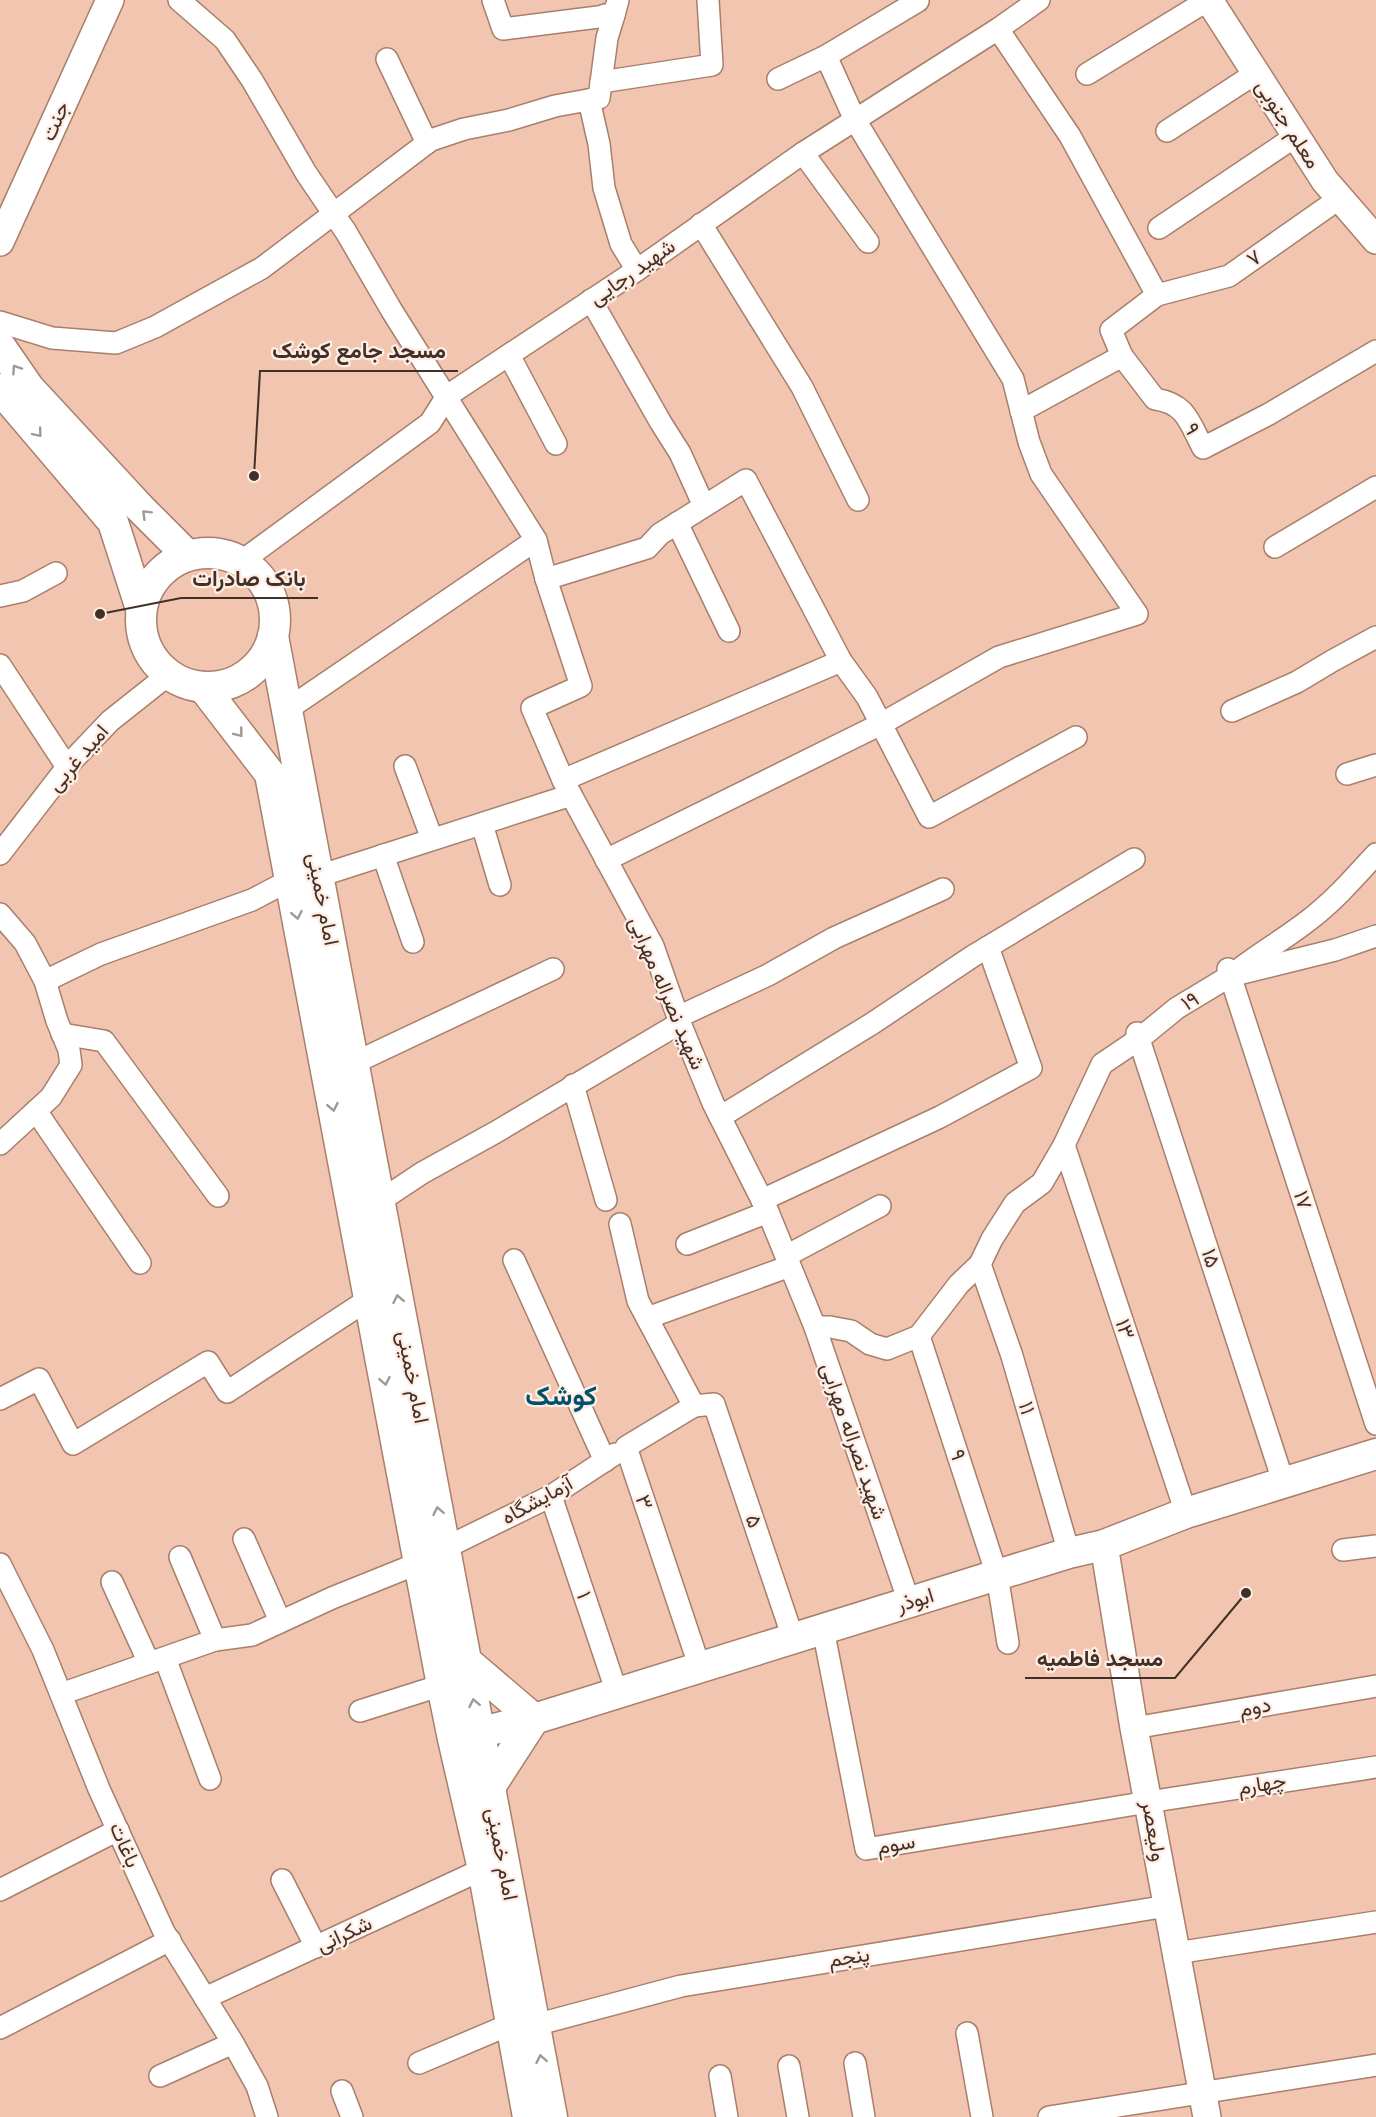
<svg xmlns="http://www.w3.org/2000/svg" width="1376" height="2117" font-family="'Noto Sans',Vazirmatn,sans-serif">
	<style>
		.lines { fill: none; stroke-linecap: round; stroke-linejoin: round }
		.minor-casing { stroke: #a87f6b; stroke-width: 24 }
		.tertiary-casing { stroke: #a87f6b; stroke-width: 30 }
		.secondary-casing { stroke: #a87f6b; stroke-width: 33 }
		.minor { stroke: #fff; stroke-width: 21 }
		.tertiary { stroke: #fff; stroke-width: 27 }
		.secondary { stroke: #fff; stroke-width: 30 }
		.oneway { stroke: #a09893 }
		.labels { text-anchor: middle; stroke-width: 4.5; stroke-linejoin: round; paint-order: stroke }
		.street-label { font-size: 21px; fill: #413027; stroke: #ffede4 }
		.district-label { font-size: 27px; font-weight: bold; fill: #00516b; stroke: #ffede4 }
		.leader { fill: none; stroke: #413027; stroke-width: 2 }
		.callout-dot { fill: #413027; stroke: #ffede4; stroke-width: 2 }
		.callout-label { font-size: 22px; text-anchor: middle; font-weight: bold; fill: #413027; stroke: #ffede4; stroke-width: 4.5; stroke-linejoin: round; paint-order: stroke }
	</style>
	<rect width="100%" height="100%" fill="#f1c5b0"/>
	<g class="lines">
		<g class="minor-casing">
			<g id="minor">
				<path d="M 179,0 L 225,40 L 252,80 L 306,173 L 346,232 L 392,311 L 536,540 L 546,579 L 581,686 L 532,708 L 563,780 L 653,946 L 680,1023 L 713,1103 L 768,1212 L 815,1327 L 909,1602"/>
				<path d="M 493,0 L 503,29 L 614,15 L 618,0"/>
				<path d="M 998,29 L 1070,136 L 1157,295 L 1111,330 L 1122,356"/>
				<path d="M 826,56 L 918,1"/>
				<path d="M 387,59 L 427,143"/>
				<path d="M 1087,74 L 1208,0"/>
				<path d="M 601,82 L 712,65 L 708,0"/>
				<path d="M 589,100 L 599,144 L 604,188 L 621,244 L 637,270"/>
				<path d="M 1167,131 L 1256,73"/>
				<path d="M 803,153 L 868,242"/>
				<path d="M 701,224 L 802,387 L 858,500"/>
				<path d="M 1159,228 L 1296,136"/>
				<path d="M 1157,295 L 1229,276 L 1340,198"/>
				<path d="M 591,300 L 661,423 L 680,453 L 704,506"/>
				<path d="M 0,322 L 52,338 L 116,343 L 155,327 L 262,268 L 431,140 L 464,129 L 509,120 L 555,106 L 599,98 L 607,38 L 614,15 L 605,15"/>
				<path d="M 509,355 L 556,444"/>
				<path d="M 1021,411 L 1122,356 L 1155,399 C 1187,404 1189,422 1203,448 L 1269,414 L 1376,351"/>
				<path d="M 677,523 L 729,631"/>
				<path d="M 1275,547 L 1376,487"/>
				<path d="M 242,561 L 430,423 L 447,396 L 637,270 L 803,153 L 998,29 L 1039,0"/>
				<path d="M 546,579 L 647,548 L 660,534 L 746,480 L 841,661 L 867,697 L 929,817 L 1076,737"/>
				<path d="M 0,596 L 23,591 L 56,573"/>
				<path d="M 0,665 L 67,767"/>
				<path d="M 288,709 L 536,540"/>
				<path d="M 1232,711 L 1297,682 L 1332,661 L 1376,637"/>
				<path d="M 405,766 L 432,839"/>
				<path d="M 1347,774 L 1376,765"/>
				<path d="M 563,780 L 841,661"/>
				<path d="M 482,824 L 500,885"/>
				<path d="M 0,854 L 71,762 L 110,721 L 168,675"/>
				<path d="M 383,855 L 413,942"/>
				<path d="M 606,860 L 881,724 L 999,657 L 1137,614 L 1041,474 L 1029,442 L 1013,379 L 855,120 L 826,56 L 778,79"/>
				<path d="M 319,876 L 571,795"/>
				<path d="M 0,914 L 25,943 L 45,981 L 101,954 L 252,900 L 290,880"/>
				<path d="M 1228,969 L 1376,1424"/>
				<path d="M 1237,971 C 1260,953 1286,938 1309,920 C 1334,901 1355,877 1376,854"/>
				<path d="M 678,1017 L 768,975 L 834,938 L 943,889"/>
				<path d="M 1137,1033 L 1284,1484"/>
				<path d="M 62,1034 L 104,1041 L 218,1196"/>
				<path d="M 354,1063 L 553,969"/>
				<path d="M 573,1085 L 606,1200"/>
				<path d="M 36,1111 L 140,1263"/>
				<path d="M 720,1117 L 873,1023 L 973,956 L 1134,859"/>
				<path d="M 0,1144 L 51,1097 L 71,1065 L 69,1050 L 57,1021 L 45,981"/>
				<path d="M 1064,1145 L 1186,1513"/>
				<path d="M 762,1200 L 940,1117 L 1031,1068 L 988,947"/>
				<path d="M 380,1201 L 422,1173 L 496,1132 L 680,1023"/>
				<path d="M 620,1224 L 638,1301 L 694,1406 L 626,1447 L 700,1668"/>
				<path d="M 687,1244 L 768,1212"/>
				<path d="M 786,1256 L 880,1206"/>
				<path d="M 514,1260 L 605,1461"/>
				<path d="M 980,1264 L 1012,1356 L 1069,1553"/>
				<path d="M 647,1318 L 790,1266"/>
				<path d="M 815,1327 L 830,1327 L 851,1331 L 870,1344 L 887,1349 L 919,1336 L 959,1284 L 980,1264 L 992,1239 L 1015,1203 L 1042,1183 L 1064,1145 L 1102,1064 L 1139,1039 L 1177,1008 L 1230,976 L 1335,950 L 1376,936"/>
				<path d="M 919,1336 L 997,1575 L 1008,1643"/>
				<path d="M 0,1399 L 39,1379 L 73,1444 L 208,1362 L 227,1392 L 369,1299"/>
				<path d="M 694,1406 L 714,1404 L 793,1638"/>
				<path d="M 551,1496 L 617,1693"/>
				<path d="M 244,1539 L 280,1621"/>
				<path d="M 445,1548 L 551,1496 L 615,1454"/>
				<path d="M 1343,1550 L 1376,1546"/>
				<path d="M 180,1557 L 215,1640"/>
				<path d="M 0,1564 L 43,1650 L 99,1789 L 164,1932 L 233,2043 L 257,2086 L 267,2117"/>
				<path d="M 112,1582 L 149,1663"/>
				<path d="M 823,1629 L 866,1849 L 1148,1802 L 1376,1767"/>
				<path d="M 165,1658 L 210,1779"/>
				<path d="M 61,1694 L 215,1640 L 252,1635 L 332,1598 L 419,1563"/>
				<path d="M 360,1711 L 442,1685"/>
				<path d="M 1134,1728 L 1376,1686"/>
				<path d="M 282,1880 L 316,1947"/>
				<path d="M 0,1890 L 118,1830"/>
				<path d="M 1176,1953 L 1376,1922"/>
				<path d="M 205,1998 L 483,1869"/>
				<path d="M 535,2025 L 681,1986 L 1167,1906"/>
				<path d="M 0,2028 L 170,1940"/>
				<path d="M 967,2033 L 982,2117"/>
				<path d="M 419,2063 L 511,2024"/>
				<path d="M 855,2063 L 864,2117"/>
				<path d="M 789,2066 L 798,2117"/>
				<path d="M 160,2076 L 233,2043"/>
				<path d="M 720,2076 L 727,2117"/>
				<path d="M 342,2091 L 352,2117"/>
				<path d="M 1049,2117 L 1376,2065"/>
			</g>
		</g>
		<g class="tertiary-casing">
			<g id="tertiary">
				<path d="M 1209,0 L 1325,181 L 1376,240"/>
				<path d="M 0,242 L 110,0"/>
				<path d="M 1104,1545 L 1134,1728 L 1207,2117"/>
			</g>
		</g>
		<g class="secondary-casing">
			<g id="secondary">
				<path d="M 0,346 L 29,388 L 140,508 L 187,555"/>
				<path d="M 0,389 L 113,522 L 141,609"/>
				<circle cx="208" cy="620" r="67"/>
				<path d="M 273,636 L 552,2117"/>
				<path d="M 203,687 L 270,774 L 442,1685 L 453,1739 L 483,1869 L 528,2117"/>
				<path d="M 466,1661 L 534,1719 L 490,1787"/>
				<path d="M 462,1737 L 534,1719 L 997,1575 L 1069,1553 L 1104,1545 L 1186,1513 L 1376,1454"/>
			</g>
		</g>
		<use href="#minor" class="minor"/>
		<use href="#tertiary" class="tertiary"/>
		<use href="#secondary" class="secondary"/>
	</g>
	<defs><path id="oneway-chevron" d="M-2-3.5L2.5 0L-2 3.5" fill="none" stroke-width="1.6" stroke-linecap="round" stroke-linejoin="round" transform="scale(1.5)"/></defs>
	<g class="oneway">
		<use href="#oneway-chevron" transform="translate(16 369) rotate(-124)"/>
		<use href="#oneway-chevron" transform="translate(38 433) rotate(50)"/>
		<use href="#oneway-chevron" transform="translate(146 514) rotate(-135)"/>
		<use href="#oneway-chevron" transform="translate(239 733) rotate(52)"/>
		<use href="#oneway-chevron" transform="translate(297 915) rotate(79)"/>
		<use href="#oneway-chevron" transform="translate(333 1107) rotate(79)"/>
		<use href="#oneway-chevron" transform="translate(398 1299) rotate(-101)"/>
		<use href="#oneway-chevron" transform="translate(385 1381) rotate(79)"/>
		<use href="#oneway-chevron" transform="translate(438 1511) rotate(-101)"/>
		<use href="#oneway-chevron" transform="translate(474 1703) rotate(-101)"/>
		<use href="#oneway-chevron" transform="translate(541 2059) rotate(-101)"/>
	</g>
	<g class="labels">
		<g class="street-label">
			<text transform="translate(55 121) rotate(-66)" y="7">جنت</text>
			<text transform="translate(1288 124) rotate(57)" y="7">معلم جنوبی</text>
			<text transform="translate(1254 258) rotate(-35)" y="7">۷</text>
			<text transform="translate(632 272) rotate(-35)" y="7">شهید رجایی</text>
			<text transform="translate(1192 429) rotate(62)" y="7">۹</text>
			<text transform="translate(78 758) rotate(-49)" y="7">امید غربی</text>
			<text transform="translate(323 899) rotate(79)" y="7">امام خمینی</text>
			<text transform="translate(667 993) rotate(67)" y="7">شهید نصراله مهرابی</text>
			<text transform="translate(1190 1001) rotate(-32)" y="7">۱۹</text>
			<text transform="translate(1303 1200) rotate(72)" y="7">۱۷</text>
			<text transform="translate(1211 1258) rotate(72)" y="7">۱۵</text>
			<text transform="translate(1125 1329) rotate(72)" y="7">۱۳</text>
			<text transform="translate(413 1377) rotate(79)" y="7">امام خمینی</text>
			<text transform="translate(1027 1408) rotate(74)" y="7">۱۱</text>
			<text transform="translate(854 1441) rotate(71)" y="7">شهید نصراله مهرابی</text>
			<text transform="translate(958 1455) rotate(72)" y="7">۹</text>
			<text transform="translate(537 1500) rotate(-29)" y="7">آزمایشگاه</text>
			<text transform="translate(644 1502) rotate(71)" y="7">۳</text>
			<text transform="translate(754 1521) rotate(71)" y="7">۵</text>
			<text transform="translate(584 1595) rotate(71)" y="7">۱</text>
			<text transform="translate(915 1600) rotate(-17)" y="7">ابوذر</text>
			<text transform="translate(1255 1707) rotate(-10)" y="7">دوم</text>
			<text transform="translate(1262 1784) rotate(-9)" y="7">چهارم</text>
			<text transform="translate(1154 1831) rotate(80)" y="7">ولیعصر</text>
			<text transform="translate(896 1844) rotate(-10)" y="7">سوم</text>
			<text transform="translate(125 1845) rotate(66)" y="7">باغات</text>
			<text transform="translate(502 1854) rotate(79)" y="7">امام خمینی</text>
			<text transform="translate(344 1934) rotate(-25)" y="7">شکرانی</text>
			<text transform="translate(849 1957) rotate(-9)" y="7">پنجم</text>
		</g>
		<g class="district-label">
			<text x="561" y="1405">کوشک</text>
		</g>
	</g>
	<path class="leader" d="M254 476L260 371H458M100 614L181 598H318M1246 1593L1175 1678H1025"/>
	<g class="callout-dot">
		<circle cx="254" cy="476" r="6"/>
		<circle cx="100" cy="614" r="6"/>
		<circle cx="1246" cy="1593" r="6"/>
	</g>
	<g class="callout-label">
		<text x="359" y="358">مسجد جامع کوشک</text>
		<text x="249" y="586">بانک صادرات</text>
		<text x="1100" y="1666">مسجد فاطمیه</text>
	</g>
</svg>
